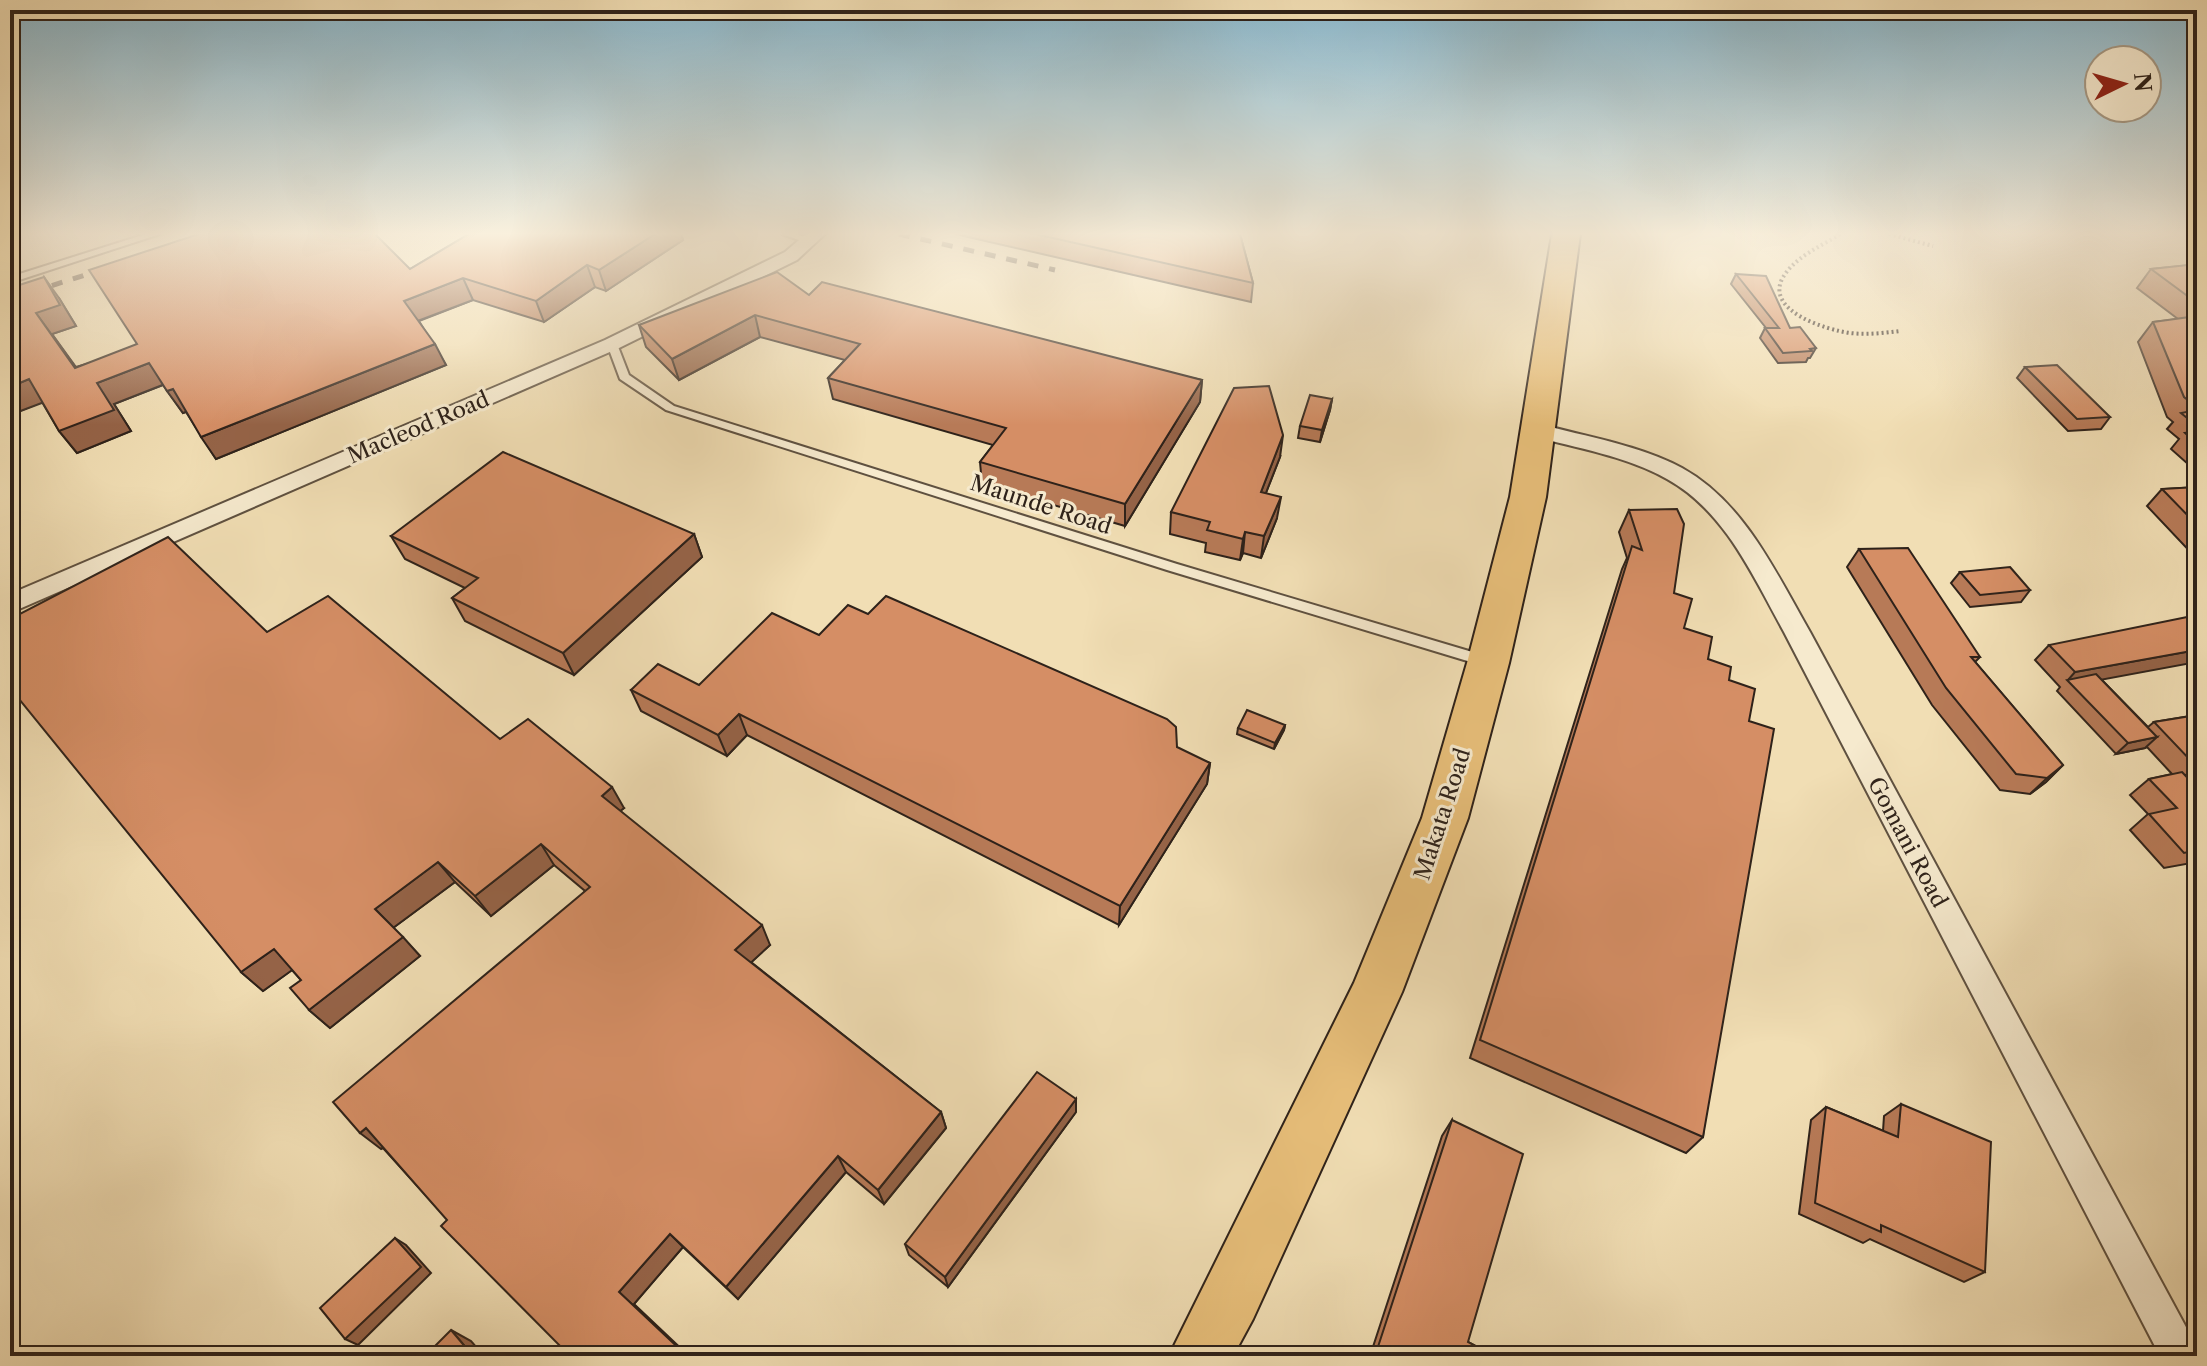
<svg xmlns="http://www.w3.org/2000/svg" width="2207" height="1366" font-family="'Libre Caslon Text',serif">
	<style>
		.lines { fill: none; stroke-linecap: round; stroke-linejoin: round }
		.service-casing { stroke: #5f5140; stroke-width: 4 }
		.minor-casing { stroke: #5f5140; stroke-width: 4 }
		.primary-casing { stroke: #2e221a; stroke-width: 4 }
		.path { stroke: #2e221a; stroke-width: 4; stroke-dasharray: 2 3; stroke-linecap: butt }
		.service { fill: #f6eace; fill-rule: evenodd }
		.minor { fill: #f6eace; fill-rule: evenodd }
		.primary { fill: #e8bf7a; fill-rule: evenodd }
		.rail { stroke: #2e221a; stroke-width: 5; stroke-dasharray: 11 11; stroke-linecap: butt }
		.wall { fill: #b77a57; stroke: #2e221a; stroke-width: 2 }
		.shaded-wall { fill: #956347; stroke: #2e221a; stroke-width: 2 }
		.building { fill: #d58e65; stroke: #2e221a; stroke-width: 2 }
		.labels { text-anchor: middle; stroke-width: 6; stroke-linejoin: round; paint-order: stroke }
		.street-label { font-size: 22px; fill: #2e221a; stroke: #f6eace }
	</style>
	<rect width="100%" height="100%" fill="#f1deb4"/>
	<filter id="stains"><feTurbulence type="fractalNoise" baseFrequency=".0025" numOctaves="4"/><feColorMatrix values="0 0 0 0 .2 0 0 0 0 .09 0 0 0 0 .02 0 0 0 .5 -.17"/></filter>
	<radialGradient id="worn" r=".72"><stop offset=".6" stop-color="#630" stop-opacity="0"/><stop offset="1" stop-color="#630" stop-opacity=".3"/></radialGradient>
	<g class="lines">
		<g class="service-casing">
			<g id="service">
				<path d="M 146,234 L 160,234 L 10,283 L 10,277 Z"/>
				<path d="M 782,234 L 796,234 L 815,241 L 810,244 Z"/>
				<path d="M 612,341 L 617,344 L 629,375 L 674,406 L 1177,564 L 1489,657 L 1491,661 L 1484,666 L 1167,570 L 666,410 L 620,379 L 607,344 Z"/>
			</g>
		</g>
		<g class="minor-casing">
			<g id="minor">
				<path d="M 806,234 L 825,234 L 797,260 L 619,348 L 10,613 L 10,594 L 605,340 L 785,252 Z"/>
				<path d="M 1540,424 C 1587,437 1639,445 1682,468 C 1744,502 1776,573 1810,632 L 2194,1342 L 2197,1356 L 2160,1356 L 1784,632 C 1753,576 1725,511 1667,479 C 1626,456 1577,448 1532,436 L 1529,431 Z"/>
			</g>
		</g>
		<g class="primary-casing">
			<path id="primary" d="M 1552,234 L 1580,234 L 1546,497 L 1509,663 L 1468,818 L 1402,992 L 1253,1319 L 1233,1356 L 1169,1356 L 1354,983 L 1422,818 L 1467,663 L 1510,497 Z"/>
		</g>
		<g class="path">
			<path d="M 1840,234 C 1820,247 1794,257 1782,279 C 1766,312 1828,330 1850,333 C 1867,335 1884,333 1900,331"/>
			<path d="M 1889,234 L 1933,246"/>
		</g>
		<use href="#service" class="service"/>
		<use href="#minor" class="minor"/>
		<use href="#primary" class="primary"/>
		<g class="rail">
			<path d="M 899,234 L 1055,270"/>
			<path d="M 10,299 L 113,266"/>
		</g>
	</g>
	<g class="wall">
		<path d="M 469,234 L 681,234 L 683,240 L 606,291 L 595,287 L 544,322 L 473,300 L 419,321 L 446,365 L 216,459 L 186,412 L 183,413 L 163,385 L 114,404 L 131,431 L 77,453 L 59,431 L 42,402 L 10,415 L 10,288 L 59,298 L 76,326 L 52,334 L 76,367 L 410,269 Z"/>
		<path d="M 955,234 L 1240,234 L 1253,283 L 1251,302 Z"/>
		<path d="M 2188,234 L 2197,234 L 2197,472 L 2171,449 L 2179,439 L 2167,429 L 2173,422 L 2167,417 L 2138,342 L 2153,322 L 2178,319 L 2137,288 L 2151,269 L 2191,265 Z"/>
		<path d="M 1736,274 L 1790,328 L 1816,348 L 1810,358 L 1808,358 L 1806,362 L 1778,363 L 1760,338 L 1765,328 L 1766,328 L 1731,284 Z"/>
		<path d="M 809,295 L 1202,380 L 1200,402 L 1125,526 L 982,484 L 980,462 L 993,445 L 833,399 L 828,378 L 845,360 L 760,337 L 679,380 L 646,347 L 639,325 Z"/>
		<path d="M 2025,367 L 2110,417 L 2101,429 L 2068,431 L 2017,378 Z"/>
		<path d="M 1332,399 L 1330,410 L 1320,442 L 1298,438 L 1300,426 Z"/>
		<path d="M 1280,457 L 1266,493 L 1277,518 L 1261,558 L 1243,553 L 1240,560 L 1205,552 L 1206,543 L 1170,534 L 1171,512 Z"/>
		<path d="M 2197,487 L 2197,559 L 2147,506 L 2162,489 Z"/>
		<path d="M 1629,510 L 1674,593 L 1684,628 L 1708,659 L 1729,680 L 1749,721 L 1703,1137 L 1686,1153 L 1470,1058 L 1622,569 L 1627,558 L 1619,532 Z"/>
		<path d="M 694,534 L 702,557 L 574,675 L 465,621 L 452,598 L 465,588 L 405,559 L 391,536 Z"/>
		<path d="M 1859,549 L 1980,657 L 1975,662 L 2063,765 L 2046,782 L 2030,794 L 2000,790 L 1932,705 L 1847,567 Z"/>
		<path d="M 1960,572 L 2030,590 L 2021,602 L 1970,607 L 1951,583 Z"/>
		<path d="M 267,632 L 500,739 L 624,808 L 620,811 L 770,945 L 751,962 L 941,1112 L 946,1128 L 884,1204 L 846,1172 L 738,1299 L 683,1247 L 634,1304 L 570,1355 L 383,1148 L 381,1149 L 585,891 L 554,865 L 491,916 L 455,882 L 393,928 L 420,956 L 330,1028 L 309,1010 L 301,980 L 292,970 L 263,991 L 241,972 Z"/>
		<path d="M 819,635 L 1210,763 L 1207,784 L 1119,925 L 747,735 L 727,756 L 641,711 L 631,690 L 699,685 Z"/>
		<path d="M 2049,645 L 2102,680 L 2148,727 L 2154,722 L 2197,715 L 2197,772 L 2185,775 L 2197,788 L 2197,869 L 2191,863 L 2164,868 L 2130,830 L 2148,814 L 2130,795 L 2149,779 L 2172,774 L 2147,747 L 2145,748 L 2116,754 L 2057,691 L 2060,687 L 2035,660 Z"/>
		<path d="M 1285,725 L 1284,730 L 1274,749 L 1237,734 L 1238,728 Z"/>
		<path d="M 1901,1104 L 1985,1272 L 1964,1282 L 1870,1239 L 1863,1243 L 1799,1214 L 1811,1120 L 1826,1107 L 1883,1131 L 1884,1116 Z"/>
		<path d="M 1076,1112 L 948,1287 L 909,1255 L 905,1244 Z"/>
		<path d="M 1452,1120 L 1468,1342 L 1494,1356 L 1370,1356 L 1442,1136 Z"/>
	</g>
	<g class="shaded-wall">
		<path d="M 655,234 L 681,234 L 683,240 L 606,291 L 599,270 Z"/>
		<path d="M 587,265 L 595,287 L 544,322 L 536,301 Z"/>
		<path d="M 44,277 L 59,298 L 76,326 L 52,334 L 91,389 L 36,313 Z"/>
		<path d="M 463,278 L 473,300 L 415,322 L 404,301 Z"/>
		<path d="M 755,315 L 760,337 L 679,380 L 672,359 Z"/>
		<path d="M 435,344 L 446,365 L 216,459 L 201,437 Z"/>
		<path d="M 149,363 L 165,384 L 114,404 L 131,431 L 77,453 L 59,431 L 97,383 Z"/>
		<path d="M 29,379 L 47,401 L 10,415 L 10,387 Z"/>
		<path d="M 1202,380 L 1200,402 L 1125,526 L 1125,504 Z"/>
		<path d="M 173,389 L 188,411 L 183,413 L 167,391 Z"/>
		<path d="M 1332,399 L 1330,410 L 1320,442 L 1322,430 Z"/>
		<path d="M 1283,435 L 1280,457 L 1258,513 L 1261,492 Z"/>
		<path d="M 1281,497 L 1277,518 L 1261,558 L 1264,536 Z"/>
		<path d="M 1245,532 L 1243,553 L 1240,560 L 1243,539 Z"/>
		<path d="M 694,534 L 702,557 L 574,675 L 563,653 Z"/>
		<path d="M 2197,650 L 2197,662 L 2073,685 L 2068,680 L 2075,672 Z"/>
		<path d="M 739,714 L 747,735 L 727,756 L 718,735 Z"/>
		<path d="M 1285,725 L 1284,730 L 1274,749 L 1275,743 Z"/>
		<path d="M 2157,737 L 2145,748 L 2116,754 L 2128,743 Z"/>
		<path d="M 1210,763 L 1207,784 L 1119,925 L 1120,906 Z"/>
		<path d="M 2063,765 L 2046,782 L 2030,794 L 2047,778 Z"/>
		<path d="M 612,787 L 624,808 L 613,817 L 602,796 Z"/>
		<path d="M 541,844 L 554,865 L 491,916 L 475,896 Z"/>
		<path d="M 438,862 L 455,882 L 393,928 L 375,909 Z"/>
		<path d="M 762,925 L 770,945 L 744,969 L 735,950 Z"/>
		<path d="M 403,937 L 420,956 L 330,1028 L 309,1010 Z"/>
		<path d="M 274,949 L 295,968 L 263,991 L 241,972 Z"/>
		<path d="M 1076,1099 L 1076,1112 L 948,1287 L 945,1277 Z"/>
		<path d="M 941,1112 L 946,1128 L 884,1204 L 878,1190 Z"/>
		<path d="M 366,1128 L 387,1144 L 381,1149 L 360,1133 Z"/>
		<path d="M 838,1156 L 846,1172 L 738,1299 L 726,1287 Z"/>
		<path d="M 670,1234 L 683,1247 L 634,1304 L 689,1356 L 687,1356 L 619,1292 Z"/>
		<path d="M 395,1238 L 406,1245 L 431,1273 L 358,1345 L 345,1339 Z"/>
		<path d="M 451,1330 L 471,1341 L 484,1356 L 473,1356 Z"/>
	</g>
	<g class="building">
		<path d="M 199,234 L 375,234 L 410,269 L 469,234 L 655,234 L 599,270 L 587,265 L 536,301 L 463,278 L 404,301 L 435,344 L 201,437 L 173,389 L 167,391 L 149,363 L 97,383 L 114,410 L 59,431 L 29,379 L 10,387 L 10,288 L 44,277 L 60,305 L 36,313 L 75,368 L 137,344 L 89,270 Z"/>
		<path d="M 1035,234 L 1240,234 L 1253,283 Z"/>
		<path d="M 2197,264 L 2197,303 L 2151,269 Z"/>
		<path d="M 777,272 L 809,295 L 822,282 L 1202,380 L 1125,504 L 980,462 L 1006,428 L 828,378 L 860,344 L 755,315 L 672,359 L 639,325 Z"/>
		<path d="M 1736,274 L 1766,276 L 1790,328 L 1800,327 L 1816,348 L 1810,349 L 1812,351 L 1783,353 L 1765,328 L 1779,328 Z"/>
		<path d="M 2197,316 L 2197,404 L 2193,404 L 2184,397 L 2153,322 Z"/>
		<path d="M 2057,365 L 2110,417 L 2077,419 L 2025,367 Z"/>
		<path d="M 1269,386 L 1283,435 L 1261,492 L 1281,497 L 1264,536 L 1245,532 L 1243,539 L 1207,530 L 1210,522 L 1171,512 L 1234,388 Z"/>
		<path d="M 1310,395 L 1332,399 L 1322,430 L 1300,426 Z"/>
		<path d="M 2197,410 L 2197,426 L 2181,413 Z"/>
		<path d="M 2197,431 L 2197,444 L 2185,433 Z"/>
		<path d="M 503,452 L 694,534 L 563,653 L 452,598 L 478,578 L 391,536 Z"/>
		<path d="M 2197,487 L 2197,525 L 2162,489 Z"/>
		<path d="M 1677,509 L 1684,524 L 1674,593 L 1692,599 L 1684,628 L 1712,637 L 1708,659 L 1731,667 L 1729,680 L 1755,689 L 1749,721 L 1774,729 L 1703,1137 L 1480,1040 L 1632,546 L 1642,550 L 1629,510 Z"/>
		<path d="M 168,537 L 267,632 L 328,596 L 500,739 L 528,719 L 612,787 L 602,796 L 762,925 L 735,950 L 941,1112 L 878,1190 L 838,1156 L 726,1287 L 670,1234 L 619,1292 L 687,1356 L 570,1356 L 441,1226 L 447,1220 L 366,1128 L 360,1133 L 333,1102 L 590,887 L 541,844 L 475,896 L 438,862 L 375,909 L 403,937 L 309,1010 L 290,988 L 301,980 L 274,949 L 241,972 L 10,688 L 10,619 Z"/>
		<path d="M 1908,548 L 1980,657 L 1971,657 L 2063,765 L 2047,778 L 2016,774 L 1946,688 L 1859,549 Z"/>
		<path d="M 2010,567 L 2030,590 L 1980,595 L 1960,572 Z"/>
		<path d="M 886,596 L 1167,719 L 1176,727 L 1177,747 L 1210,763 L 1120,906 L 739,714 L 718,735 L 631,690 L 658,664 L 699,685 L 772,613 L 819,635 L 848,605 L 868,614 Z"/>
		<path d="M 2197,615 L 2197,650 L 2075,672 L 2049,645 Z"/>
		<path d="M 2096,674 L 2157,737 L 2128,743 L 2067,680 Z"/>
		<path d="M 1247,710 L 1285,725 L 1275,743 L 1238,728 Z"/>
		<path d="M 2197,715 L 2197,761 L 2192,762 L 2154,722 Z"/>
		<path d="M 2182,772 L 2197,788 L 2197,850 L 2184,853 L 2149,814 L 2177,808 L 2149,779 Z"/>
		<path d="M 1037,1072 L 1076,1099 L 945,1277 L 905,1244 Z"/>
		<path d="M 1901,1104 L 1991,1142 L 1985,1272 L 1881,1225 L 1881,1232 L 1815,1203 L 1826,1107 L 1898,1137 Z"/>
		<path d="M 1452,1120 L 1523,1154 L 1468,1342 L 1494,1356 L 1375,1356 Z"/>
		<path d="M 395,1238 L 421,1267 L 345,1339 L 320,1308 Z"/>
		<path d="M 451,1330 L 473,1356 L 425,1356 Z"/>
	</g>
	<linearGradient id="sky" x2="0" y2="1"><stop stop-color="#89b8ce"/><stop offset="0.55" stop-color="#f9f0dd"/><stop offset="1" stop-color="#f9f0dd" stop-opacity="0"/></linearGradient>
	<rect width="2207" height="425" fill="url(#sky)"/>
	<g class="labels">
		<g class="street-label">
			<text transform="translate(418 427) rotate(-23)" y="8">Macleod Road</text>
			<text transform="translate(1041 504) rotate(18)" y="8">Maunde Road</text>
			<text transform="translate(1442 814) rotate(-72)" y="8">Makata Road</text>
			<text transform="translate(1908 842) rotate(62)" y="8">Gomani Road</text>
		</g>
	</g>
	<rect width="2207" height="1366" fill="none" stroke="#f1deb4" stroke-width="40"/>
	<rect x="12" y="12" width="2183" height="1342" fill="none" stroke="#2e221a" stroke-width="4"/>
	<rect x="20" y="20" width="2167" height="1326" fill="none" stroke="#2e221a" stroke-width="2"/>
	<g transform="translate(2123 84) rotate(85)"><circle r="38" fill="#f6eace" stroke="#a69a86" stroke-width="2"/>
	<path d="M0-6L14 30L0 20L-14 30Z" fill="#8f2418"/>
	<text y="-12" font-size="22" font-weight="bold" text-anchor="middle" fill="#2e221a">N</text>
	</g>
	<rect width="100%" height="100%" filter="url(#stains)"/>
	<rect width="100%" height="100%" fill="url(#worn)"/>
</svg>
